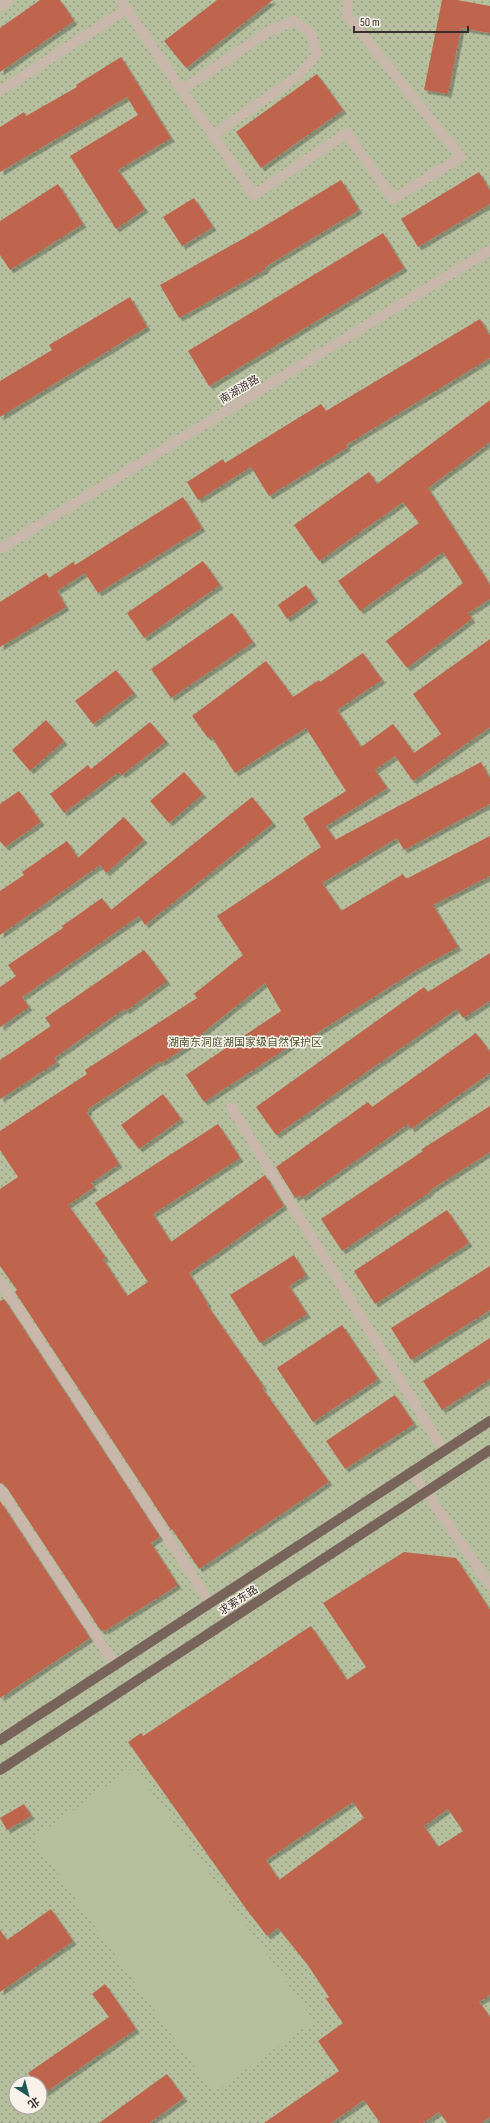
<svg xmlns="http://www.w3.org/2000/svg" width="490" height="2123" font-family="'Sofia Sans Condensed','Noto Sans SC',sans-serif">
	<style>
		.park { fill: url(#park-dots); fill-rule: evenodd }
		.garden { fill: #b6c09f }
		.building { fill: #c0654e; fill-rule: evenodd; filter: url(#shadow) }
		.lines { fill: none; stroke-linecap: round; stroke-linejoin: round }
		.minor { stroke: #c9b7ab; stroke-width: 10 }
		.major { stroke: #78645b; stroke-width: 10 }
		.labels { text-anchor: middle; stroke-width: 3; stroke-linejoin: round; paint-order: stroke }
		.street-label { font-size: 11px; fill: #372d2a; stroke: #f9f2eb }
		.park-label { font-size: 11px; fill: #48552e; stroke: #f9f2eb }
	</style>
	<defs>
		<pattern id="park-dots" width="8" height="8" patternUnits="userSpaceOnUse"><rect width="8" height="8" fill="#b6c09f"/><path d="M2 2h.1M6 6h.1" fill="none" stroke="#959c82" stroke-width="1.8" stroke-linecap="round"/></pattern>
		<filter id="shadow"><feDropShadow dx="3.5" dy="3.5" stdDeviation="0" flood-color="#0004"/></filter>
	</defs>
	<rect width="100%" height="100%" fill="#f2e8de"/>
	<path class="park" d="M 0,0 L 490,0 L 490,2123 L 0,2123 ZM 16,2083 L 40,2083 L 40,2107 L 16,2107 Z"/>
	<path class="garden" d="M 134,1767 L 314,2021 L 213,2093 L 33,1839 Z"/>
	<g class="building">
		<path d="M 40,0 L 60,0 L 74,21 L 0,72 L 0,28 Z"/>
		<path d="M 217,0 L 273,0 L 186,68 L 164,41 Z"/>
		<path d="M 442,0 L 457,0 L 490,6 L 490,33 L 461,28 L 448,94 L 424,90 Z"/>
		<path d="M 121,57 L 171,138 L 118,170 L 145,209 L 116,229 L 70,156 L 138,115 L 127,97 L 0,172 L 0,127 L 24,112 L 26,116 L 77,87 L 76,85 Z"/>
		<path d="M 317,74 L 343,110 L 261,168 L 236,132 Z"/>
		<path d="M 479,172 L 490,191 L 490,204 L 418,247 L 401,219 Z"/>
		<path d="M 341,180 L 359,210 L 265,267 L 266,269 L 179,318 L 160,285 L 248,236 Z"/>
		<path d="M 58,184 L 83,224 L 10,270 L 0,255 L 0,221 Z"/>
		<path d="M 194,198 L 213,227 L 182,246 L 163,217 Z"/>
		<path d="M 383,233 L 404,268 L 209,386 L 188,351 Z"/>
		<path d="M 130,297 L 147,327 L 0,417 L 0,381 L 52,350 L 49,345 Z"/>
		<path d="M 480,319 L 490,336 L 490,358 L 346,445 L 348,447 L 269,496 L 251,467 L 198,500 L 187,482 L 223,459 L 225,463 L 321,404 L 326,411 Z"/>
		<path d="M 490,400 L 490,442 L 428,488 L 490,585 L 490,599 L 468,613 L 472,619 L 407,668 L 386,641 L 463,583 L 443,552 L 360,611 L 338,581 L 419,523 L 403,502 L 319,561 L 294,525 L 369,472 L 377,484 Z"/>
		<path d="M 183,497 L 202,528 L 98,593 L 85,573 L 57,591 L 66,607 L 0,647 L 0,602 L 46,573 L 49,578 L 73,562 L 75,565 Z"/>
		<path d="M 203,561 L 220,585 L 144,638 L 127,613 Z"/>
		<path d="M 306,585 L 315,599 L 287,619 L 278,605 Z"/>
		<path d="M 232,613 L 253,642 L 171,698 L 151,669 Z"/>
		<path d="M 490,639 L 490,727 L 413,781 L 395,756 L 375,770 L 387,788 L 326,826 L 335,840 L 481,762 L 490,779 L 490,804 L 404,850 L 397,838 L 322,883 L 341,911 L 403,874 L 406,879 L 490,836 L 490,876 L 433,905 L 458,947 L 418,969 L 301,1043 L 299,1040 L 204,1102 L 186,1075 L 281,1011 L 265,983 L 200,1035 L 202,1037 L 161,1063 L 160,1061 L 88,1109 L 89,1111 L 87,1113 L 119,1164 L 91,1183 L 94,1187 L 68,1205 L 106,1258 L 103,1259 L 127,1296 L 148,1282 L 95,1203 L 218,1124 L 240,1158 L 153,1214 L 171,1242 L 265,1175 L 284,1206 L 189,1273 L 208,1304 L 207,1305 L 264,1387 L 262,1388 L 329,1482 L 199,1569 L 172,1529 L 171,1530 L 15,1292 L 17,1290 L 0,1266 L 0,1189 L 18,1177 L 0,1150 L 0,1131 L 87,1074 L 85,1070 L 197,998 L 194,994 L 243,955 L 217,916 L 321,847 L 303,818 L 346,791 L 306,728 L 235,773 L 211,736 L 208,738 L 192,716 L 266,661 L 293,697 L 319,680 L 320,682 L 363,653 L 382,680 L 337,710 L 361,747 L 393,724 L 414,753 L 441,734 L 413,694 Z"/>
		<path d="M 116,670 L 134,693 L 93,724 L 75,701 Z"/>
		<path d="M 46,720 L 64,741 L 30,771 L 12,750 Z"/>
		<path d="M 150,722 L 166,741 L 122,775 L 119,772 L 64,813 L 50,794 L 88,765 L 91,769 Z"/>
		<path d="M 184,772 L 203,794 L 169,823 L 150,801 Z"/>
		<path d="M 19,791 L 41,822 L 5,847 L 0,841 L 0,804 Z"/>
		<path d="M 252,797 L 273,823 L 145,925 L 139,916 L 22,997 L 29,1007 L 0,1027 L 0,987 L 16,976 L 8,965 L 63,928 L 62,926 L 102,898 L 111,910 Z"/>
		<path d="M 124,817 L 144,840 L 106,873 L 100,865 L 0,935 L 0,891 L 24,875 L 22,872 L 67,841 L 78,858 Z"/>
		<path d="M 144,950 L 167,981 L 126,1011 L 124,1009 L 54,1058 L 57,1062 L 0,1099 L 0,1060 L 51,1026 L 45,1018 Z"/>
		<path d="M 490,953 L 490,1001 L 463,1018 L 457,1009 L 276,1135 L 256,1107 L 424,987 L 428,992 Z"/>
		<path d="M 476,1033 L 490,1052 L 490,1073 L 411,1129 L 408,1124 L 302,1198 L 300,1195 L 295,1198 L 276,1167 L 279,1165 L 368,1102 L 372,1107 Z"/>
		<path d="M 163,1094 L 181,1119 L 139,1149 L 121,1125 Z"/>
		<path d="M 490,1106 L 490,1152 L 429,1191 L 430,1192 L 342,1251 L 321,1219 L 423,1151 L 422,1149 Z"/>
		<path d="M 447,1210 L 469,1243 L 375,1304 L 354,1271 Z"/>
		<path d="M 294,1255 L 306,1275 L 289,1286 L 307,1314 L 260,1343 L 230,1295 Z"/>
		<path d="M 490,1266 L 490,1310 L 411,1360 L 391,1328 Z"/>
		<path d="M 4,1299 L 160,1537 L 151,1543 L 178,1585 L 105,1631 L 104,1629 L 101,1631 L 5,1485 L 0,1483 L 0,1301 Z"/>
		<path d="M 342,1325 L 378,1379 L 313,1422 L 277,1368 Z"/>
		<path d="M 490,1338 L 490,1379 L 442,1410 L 423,1381 Z"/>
		<path d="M 395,1395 L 414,1424 L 345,1469 L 326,1441 Z"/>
		<path d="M 0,1501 L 90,1638 L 0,1698 Z"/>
		<path d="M 404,1552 L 456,1558 L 490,1610 L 490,1995 L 479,2002 L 490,2017 L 490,2117 L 481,2123 L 447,2123 L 439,2112 L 423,2123 L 380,2123 L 364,2100 L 331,2123 L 264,2123 L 339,2071 L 318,2041 L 343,2023 L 326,1999 L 329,1997 L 307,1964 L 278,1928 L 267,1936 L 244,1906 L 128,1742 L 141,1733 L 143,1736 L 311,1626 L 347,1680 L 366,1667 L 323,1603 ZM 353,1802 L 364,1818 L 279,1880 L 266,1860 ZM 448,1809 L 463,1831 L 438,1847 L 424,1826 Z"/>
		<path d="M 24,1804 L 31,1816 L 7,1830 L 0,1818 Z"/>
		<path d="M 51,1909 L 73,1941 L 0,1992 L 0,1930 L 7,1940 Z"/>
		<path d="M 105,1984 L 136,2029 L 43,2094 L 40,2089 L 40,2083 L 36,2083 L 28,2073 L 109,2017 L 92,1994 Z"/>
		<path d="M 167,2074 L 184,2098 L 149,2123 L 99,2123 Z"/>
	</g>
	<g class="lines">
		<g class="minor">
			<path d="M 120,0 L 254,195 L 347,133 L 393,199 L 461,157 L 347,15 L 348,0"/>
			<path d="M 0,6 L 9,0"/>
			<path d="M 182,90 L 269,31 L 294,21 L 310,32 L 317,54 L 298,76 L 213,135"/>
			<path d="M 0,91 L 127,9"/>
			<path d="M 0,549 L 490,250"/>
			<path d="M 231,1107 L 444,1451"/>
			<path d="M 0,1281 L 211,1604"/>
			<path d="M 412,1472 L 490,1585"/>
			<path d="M 0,1489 L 115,1665"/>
		</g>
		<g class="major">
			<path d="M 0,1740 L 490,1421"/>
			<path d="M 0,1770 L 490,1450"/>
		</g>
	</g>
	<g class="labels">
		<g class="street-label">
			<text transform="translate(239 389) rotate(-31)" y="4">南湖游路</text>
			<text transform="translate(238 1600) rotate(-33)" y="4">求索东路</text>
		</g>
		<g class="park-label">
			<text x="245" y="1046">湖南东洞庭湖国家级自然保护区</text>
		</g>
	</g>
	<g transform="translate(28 2095) rotate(144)"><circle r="19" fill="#f9f2eb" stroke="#aba39e"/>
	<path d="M0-3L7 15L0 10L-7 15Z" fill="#215657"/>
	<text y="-6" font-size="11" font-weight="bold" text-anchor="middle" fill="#372d2a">北</text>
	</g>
	<path d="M354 26v6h114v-6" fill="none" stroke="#372d2a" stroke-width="2"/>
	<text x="360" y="26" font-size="12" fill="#372d2a" stroke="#f9f2eb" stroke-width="3" paint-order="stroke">50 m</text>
</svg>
